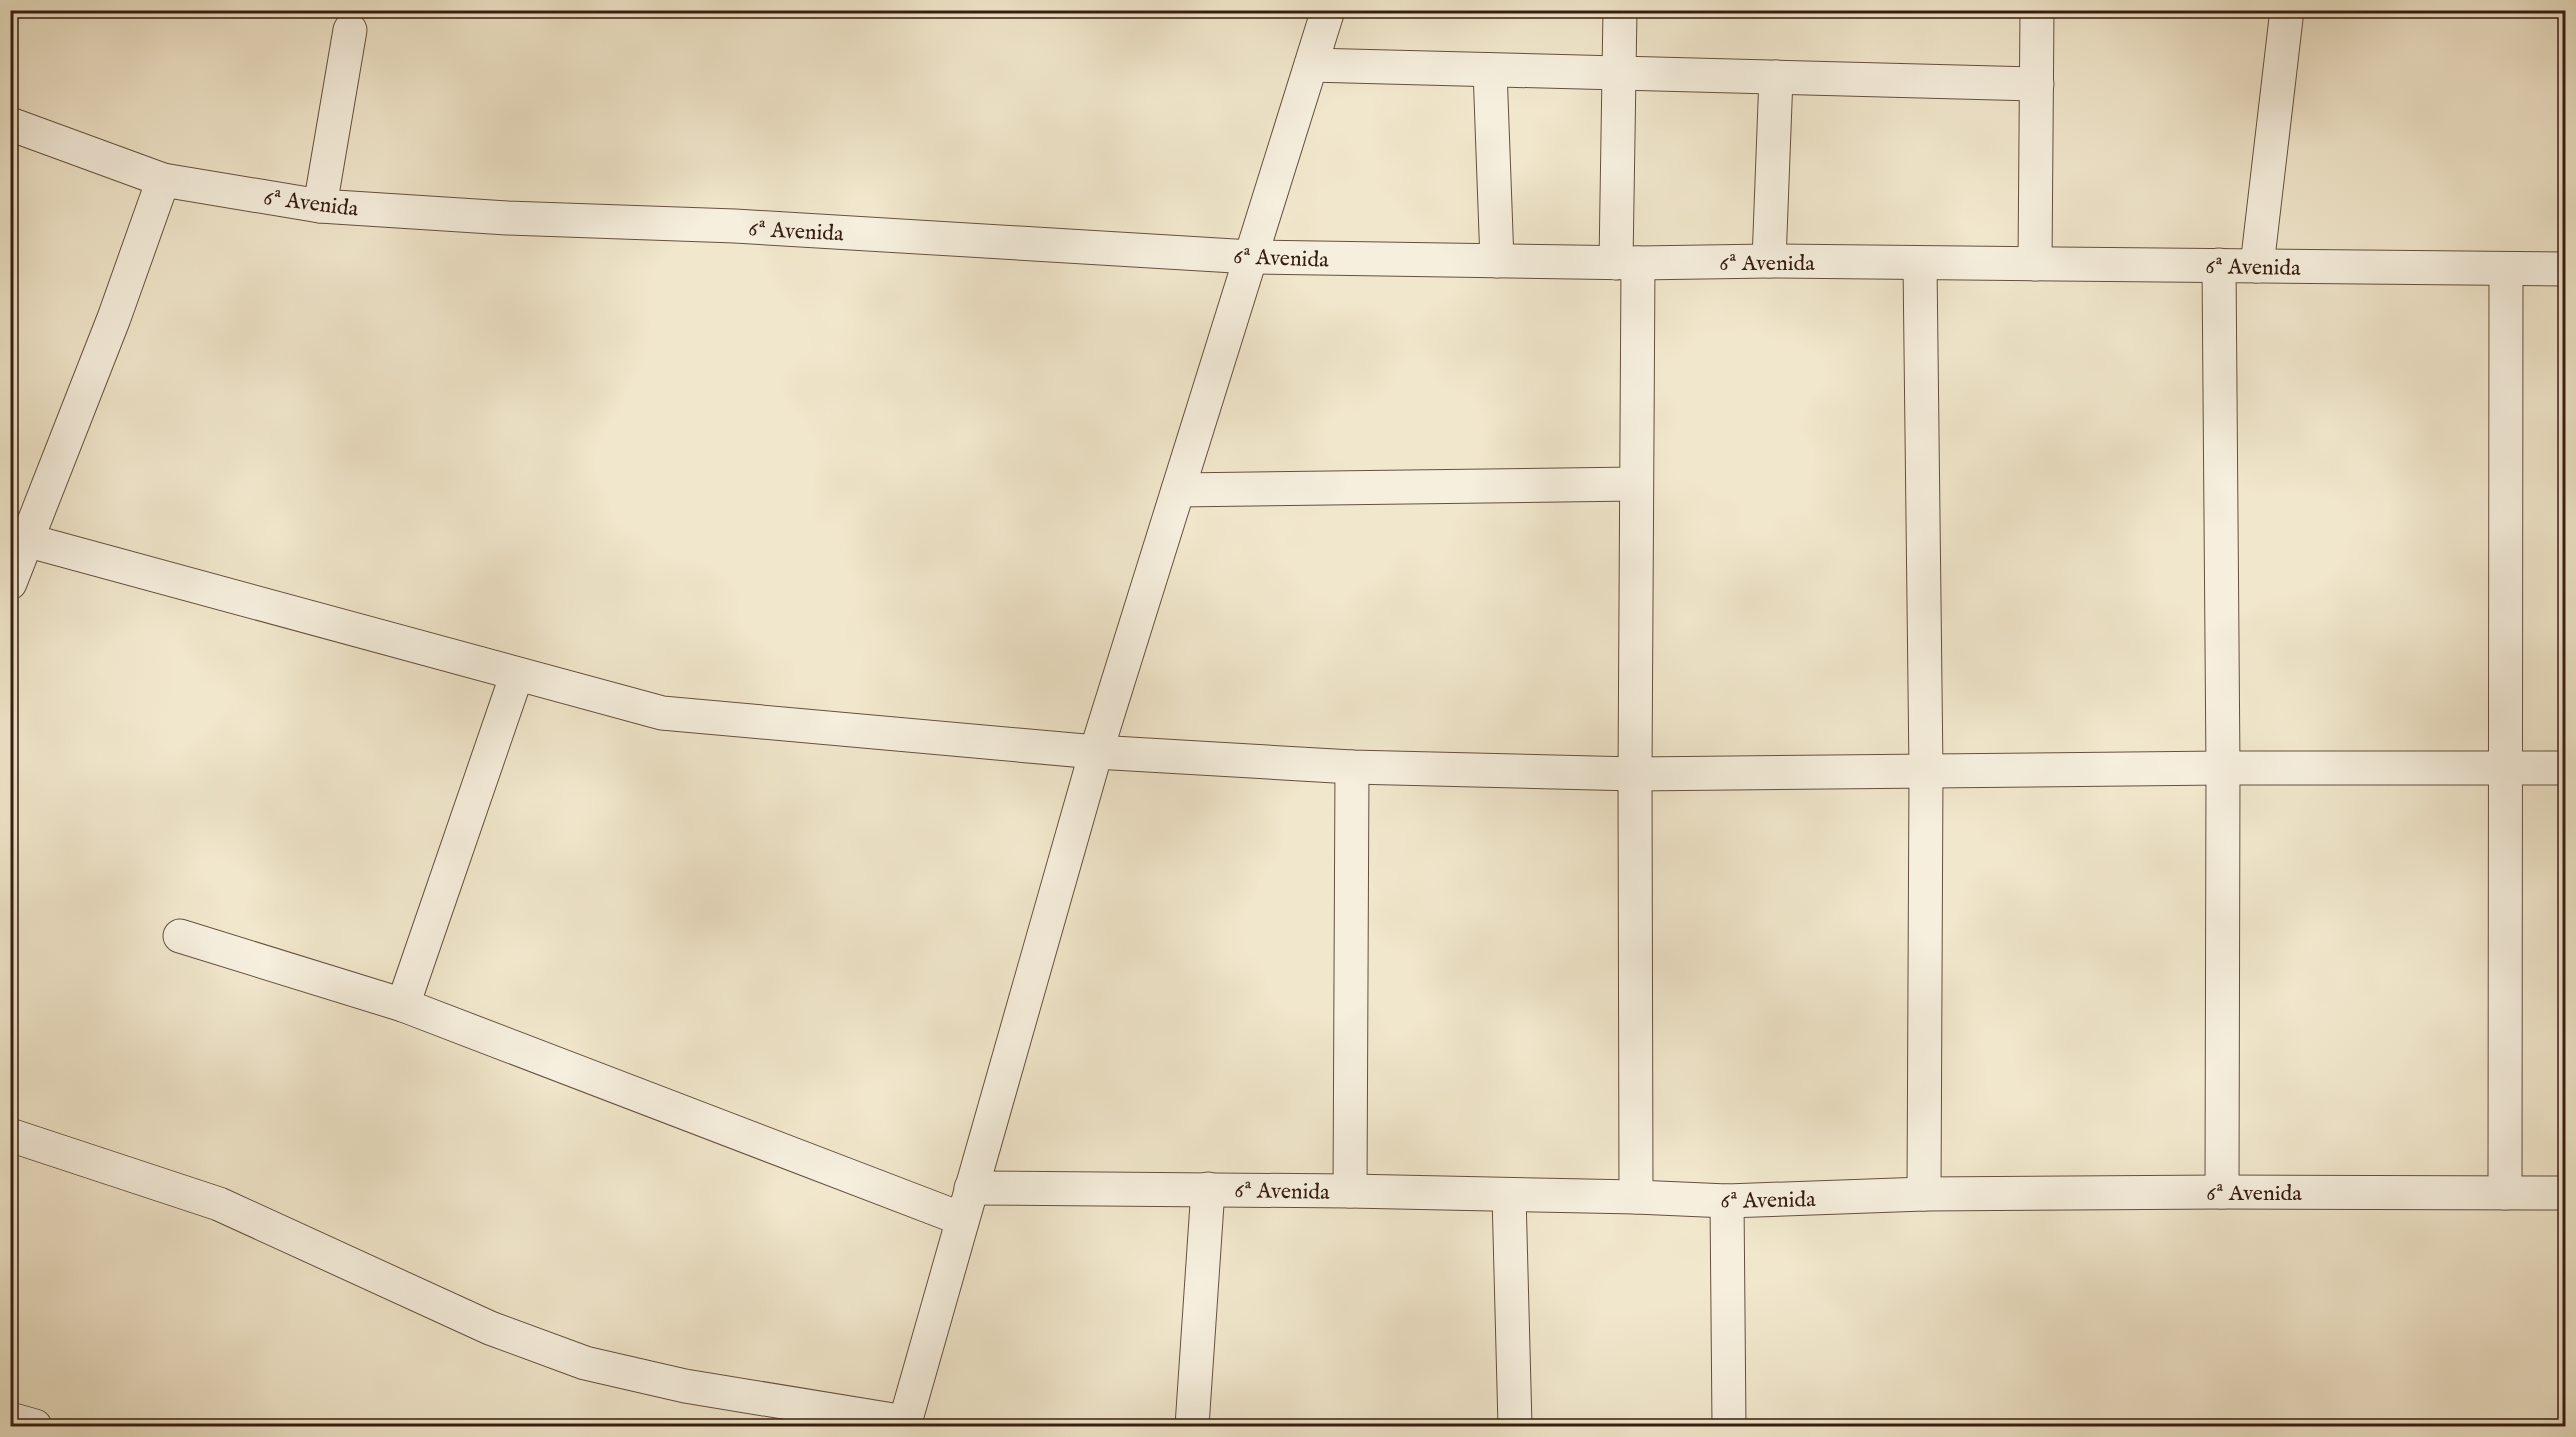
<svg xmlns="http://www.w3.org/2000/svg" width="2576" height="1437" font-family="'IM FELL English',serif">
	<style>
		.lines { fill: none; stroke-linecap: round; stroke-linejoin: round }
		.street-casing { stroke: #65503f; stroke-width: 35 }
		.street { stroke: #f6efde; stroke-width: 33 }
		.labels { text-anchor: middle; stroke-width: 4.5; stroke-linejoin: round; paint-order: stroke }
		.street-label { font-size: 22px; fill: #361d10; stroke: #f6efde }
	</style>
	<rect width="100%" height="100%" fill="#f1e7cc"/>
	<filter id="stains"><feTurbulence type="fractalNoise" baseFrequency=".00333" numOctaves="4"/><feColorMatrix values="0 0 0 0 .2 0 0 0 0 .09 0 0 0 0 .02 0 0 0 .5 -.17"/></filter>
	<radialGradient id="worn" r=".72"><stop offset=".6" stop-color="#630" stop-opacity="0"/><stop offset="1" stop-color="#630" stop-opacity=".3"/></radialGradient>
	<g class="lines">
		<g class="street-casing">
			<g id="street">
				<path d="M 1311,65 L 2037,84"/>
				<path d="M 1490,70 L 1497,261"/>
				<path d="M 10,124 L 163,180 L 320,206 L 507,218 L 735,226 L 1251,257 L 1638,263 L 1769,261 L 2566,269"/>
				<path d="M 320,206 L 350,30"/>
				<path d="M 1769,261 L 1776,77"/>
				<path d="M 1616,263 L 1620,10"/>
				<path d="M 1920,264 L 1926,771 L 1924,1194"/>
				<path d="M 2035,264 L 2037,10"/>
				<path d="M 2219,265 L 2223,768 L 2222,1192"/>
				<path d="M 2257,266 L 2287,10"/>
				<path d="M 1178,490 L 1636,484"/>
				<path d="M 26,540 L 662,713 L 1096,752 L 1352,767 L 1635,774 L 2223,768 L 2566,768"/>
				<path d="M 10,583 L 114,318 L 163,180"/>
				<path d="M 180,936 L 403,1005 L 962,1219"/>
				<path d="M 403,1005 L 517,674"/>
				<path d="M 10,1135 L 219,1204 L 490,1328 L 585,1363 L 685,1386 L 905,1422"/>
				<path d="M 971,1188 L 1350,1191 L 1636,1197 L 1727,1201 L 1924,1194 L 2222,1192 L 2566,1193"/>
				<path d="M 1350,1191 L 1352,767"/>
				<path d="M 2505,1193 L 2506,269"/>
				<path d="M 1509,1195 L 1515,1426"/>
				<path d="M 1636,1197 L 1635,774 L 1638,263"/>
				<path d="M 1727,1201 L 1729,1426"/>
				<path d="M 10,1419 L 35,1426"/>
				<path d="M 904,1426 L 1096,752 L 1328,10"/>
				<path d="M 1192,1426 L 1208,1189"/>
			</g>
		</g>
		<use href="#street" class="street"/>
	</g>
	<g class="labels">
		<g class="street-label">
			<text transform="translate(311 202) rotate(7)" y="8">6ª Avenida</text>
			<text transform="translate(796 230) rotate(3)" y="8">6ª Avenida</text>
			<text transform="translate(1281 257) rotate(2)" y="8">6ª Avenida</text>
			<text x="1767" y="270">6ª Avenida</text>
			<text transform="translate(2253 266) rotate(1)" y="8">6ª Avenida</text>
			<text transform="translate(1282 1190) rotate(1)" y="8">6ª Avenida</text>
			<text x="2254" y="1200">6ª Avenida</text>
			<text transform="translate(1768 1199) rotate(-1)" y="8">6ª Avenida</text>
		</g>
	</g>
	<rect width="2576" height="1437" fill="none" stroke="#f1e7cc" stroke-width="36"/>
	<rect x="12" y="12" width="2552" height="1413" fill="none" stroke="#361d10" stroke-width="3"/>
	<rect x="18" y="18" width="2540" height="1401" fill="none" stroke="#361d10" stroke-width="1.5"/>
	<rect width="100%" height="100%" filter="url(#stains)"/>
	<rect width="100%" height="100%" fill="url(#worn)"/>
</svg>
